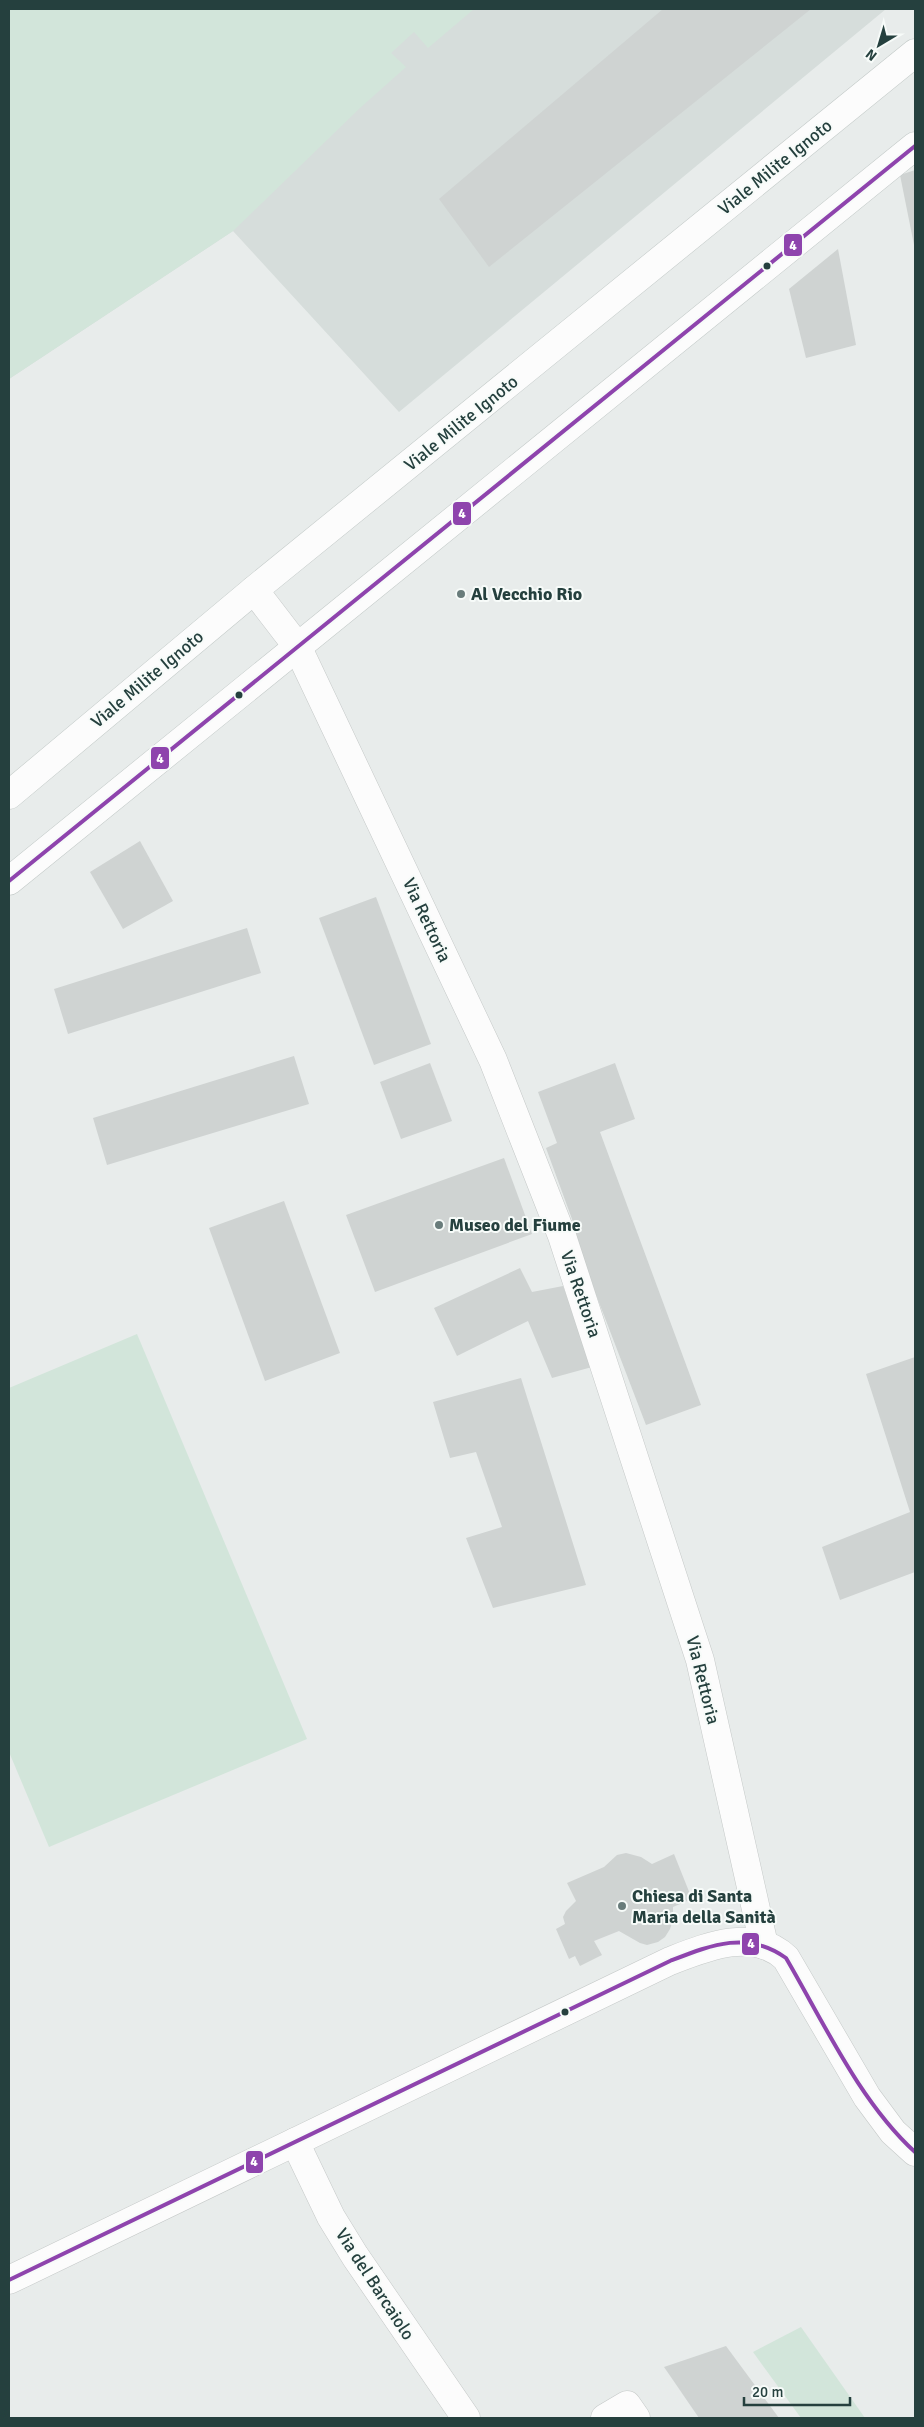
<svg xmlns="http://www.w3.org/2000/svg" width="924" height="2427" font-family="Signika,sans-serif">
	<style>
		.built { fill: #d6dddb }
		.green { fill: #d2e5da }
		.building { fill: #cfd3d2 }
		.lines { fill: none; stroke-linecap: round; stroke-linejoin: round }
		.street-casing { stroke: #c5c9c8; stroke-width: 29 }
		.secondary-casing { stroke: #c3cac8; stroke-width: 29 }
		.street { stroke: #fcfcfc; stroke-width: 28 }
		.secondary { stroke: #fcfcfc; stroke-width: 28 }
		.bus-1-casing { stroke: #f7fbf9; stroke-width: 8 }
		.bus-1 { stroke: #8e44ad; stroke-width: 4 }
		.bus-dot { fill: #25403e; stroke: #f7fbf9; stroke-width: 2 }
		.poi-dot { fill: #697c7b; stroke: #f7fbf9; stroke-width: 2 }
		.labels { text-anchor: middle; stroke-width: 4; stroke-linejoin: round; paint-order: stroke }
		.street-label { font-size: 18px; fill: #25403e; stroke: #f7fbf9 }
		.poi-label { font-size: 18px; font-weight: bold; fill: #25403e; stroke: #f7fbf9; text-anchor: start }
		.line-badge { stroke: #f7fbf9; stroke-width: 2 }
		.badge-label { font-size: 14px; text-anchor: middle; font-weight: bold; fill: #fff }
	</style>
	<rect width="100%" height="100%" fill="#e8eceb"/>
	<path class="built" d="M 9,9 L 886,9 L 399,412 L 233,231 L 9,379 Z"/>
	<g class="green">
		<path d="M 9,9 L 474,9 L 428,48 L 414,32 L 391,53 L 406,67 L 360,108 L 233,231 L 9,379 Z"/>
		<path d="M 137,1334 L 307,1739 L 49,1847 L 9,1752 L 9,1388 Z"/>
		<path d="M 801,2327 L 865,2418 L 801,2418 L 753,2352 Z"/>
	</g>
	<g class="building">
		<path d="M 663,9 L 811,9 L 489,267 L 439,199 Z"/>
		<path d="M 915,170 L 915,245 L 914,245 L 900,175 Z"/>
		<path d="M 838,249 L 856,345 L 806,358 L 789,289 Z"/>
		<path d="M 140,841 L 173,901 L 123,929 L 90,872 Z"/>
		<path d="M 376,897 L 431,1044 L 374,1065 L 319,918 Z"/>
		<path d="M 247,928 L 261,973 L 68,1034 L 54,989 Z"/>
		<path d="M 294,1056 L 309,1104 L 107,1165 L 93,1118 Z"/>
		<path d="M 430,1063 L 452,1121 L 401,1139 L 380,1082 Z"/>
		<path d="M 615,1063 L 635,1119 L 600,1132 L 701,1405 L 646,1425 L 572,1232 L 576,1230 L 546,1148 L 557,1143 L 538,1092 Z"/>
		<path d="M 504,1158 L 532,1234 L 375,1292 L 346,1215 Z"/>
		<path d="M 284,1201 L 340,1353 L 265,1381 L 209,1228 Z"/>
		<path d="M 520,1268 L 532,1292 L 563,1286 L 592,1367 L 552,1378 L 528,1321 L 457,1356 L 434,1308 Z"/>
		<path d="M 915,1357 L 915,1572 L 840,1600 L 822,1547 L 910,1512 L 866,1374 Z"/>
		<path d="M 521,1378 L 586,1585 L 493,1608 L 466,1538 L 502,1527 L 476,1452 L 450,1458 L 433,1402 Z"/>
		<path d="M 626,1853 L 641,1857 L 652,1864 L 674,1854 L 692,1899 L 673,1907 L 673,1920 L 670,1929 L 665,1937 L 658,1942 L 647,1945 L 640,1943 L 619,1931 L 594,1941 L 602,1955 L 580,1966 L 575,1956 L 569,1959 L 556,1929 L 565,1924 L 563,1917 L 566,1911 L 576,1901 L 567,1883 L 604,1867 L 617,1855 Z"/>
		<path d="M 726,2346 L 779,2418 L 699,2418 L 664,2367 Z"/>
	</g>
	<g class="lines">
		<g class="street-casing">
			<g id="street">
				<path d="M 254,590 L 297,646 L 493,1060 L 562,1236 L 700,1660 L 764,1945"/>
				<path d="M 295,2142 L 331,2217 L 355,2256 L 466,2418"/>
				<path d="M 9,2280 L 670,1961 C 706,1947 753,1927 786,1958 L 867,2097 L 893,2132 L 915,2152"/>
				<path d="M 605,2418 L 627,2405 L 636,2418"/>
			</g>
		</g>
		<g class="secondary-casing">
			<g id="secondary">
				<path d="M 9,795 L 254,590 L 915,53"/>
				<path d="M 9,881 L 915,146"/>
			</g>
		</g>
		<use href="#street" class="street"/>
		<use href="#secondary" class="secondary"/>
		<g class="bus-1-casing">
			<g id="bus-1">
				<path d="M 9,881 L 915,146"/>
				<path d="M 9,2280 L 670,1961 C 711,1945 747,1930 786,1958 C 824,2023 860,2102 915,2152"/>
			</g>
		</g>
		<use href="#bus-1" class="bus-1"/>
	</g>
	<g class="bus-dot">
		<circle cx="767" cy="266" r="4.5"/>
		<circle cx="239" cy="695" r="4.5"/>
		<circle cx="565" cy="2012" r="4.5"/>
	</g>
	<g class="poi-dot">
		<circle cx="461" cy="594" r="5"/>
		<circle cx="439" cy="1225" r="5"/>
		<circle cx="622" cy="1906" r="5"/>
	</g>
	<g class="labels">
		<g class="street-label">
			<text transform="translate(775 167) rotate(-39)" y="6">Viale Milite Ignoto</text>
			<text transform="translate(461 423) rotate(-39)" y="6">Viale Milite Ignoto</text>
			<text transform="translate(147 679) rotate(-40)" y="6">Viale Milite Ignoto</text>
			<text transform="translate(427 920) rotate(65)" y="6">Via Rettoria</text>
			<text transform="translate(581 1294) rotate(71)" y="6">Via Rettoria</text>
			<text transform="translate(703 1680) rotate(76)" y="6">Via Rettoria</text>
			<text transform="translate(375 2284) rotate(57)" y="6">Via del Barcaiolo</text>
		</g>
		<g class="poi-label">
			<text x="471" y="600">Al Vecchio Rio</text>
			<text x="449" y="1231">Museo del Fiume</text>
			<text x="632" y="1902">Chiesa di Santa<tspan x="632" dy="21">Maria della Sanità</tspan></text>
		</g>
	</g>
	<g class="line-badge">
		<rect x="783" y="233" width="20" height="24" rx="5" fill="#8e44ad"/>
		<rect x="452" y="501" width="20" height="25" rx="5" fill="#8e44ad"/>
		<rect x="150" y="746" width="20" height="24" rx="5" fill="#8e44ad"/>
		<rect x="741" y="1932" width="19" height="24" rx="5" fill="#8e44ad"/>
		<rect x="245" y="2150" width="19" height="24" rx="5" fill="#8e44ad"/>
	</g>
	<g class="badge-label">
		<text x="793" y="250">4</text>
		<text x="462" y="518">4</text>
		<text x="160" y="763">4</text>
		<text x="751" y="1948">4</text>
		<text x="254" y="2166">4</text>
	</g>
	<rect width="924" height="2427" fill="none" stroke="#25403e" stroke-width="20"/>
	<g transform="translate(879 45) rotate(218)" stroke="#f7fbf9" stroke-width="4" paint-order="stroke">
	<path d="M0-4L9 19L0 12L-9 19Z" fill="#25403e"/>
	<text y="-8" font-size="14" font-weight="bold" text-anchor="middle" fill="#25403e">N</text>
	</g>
	<path d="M744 2397v8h106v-8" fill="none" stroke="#25403e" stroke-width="2.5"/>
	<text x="752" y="2397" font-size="15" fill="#25403e" stroke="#f7fbf9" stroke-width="4" paint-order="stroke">20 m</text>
</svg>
